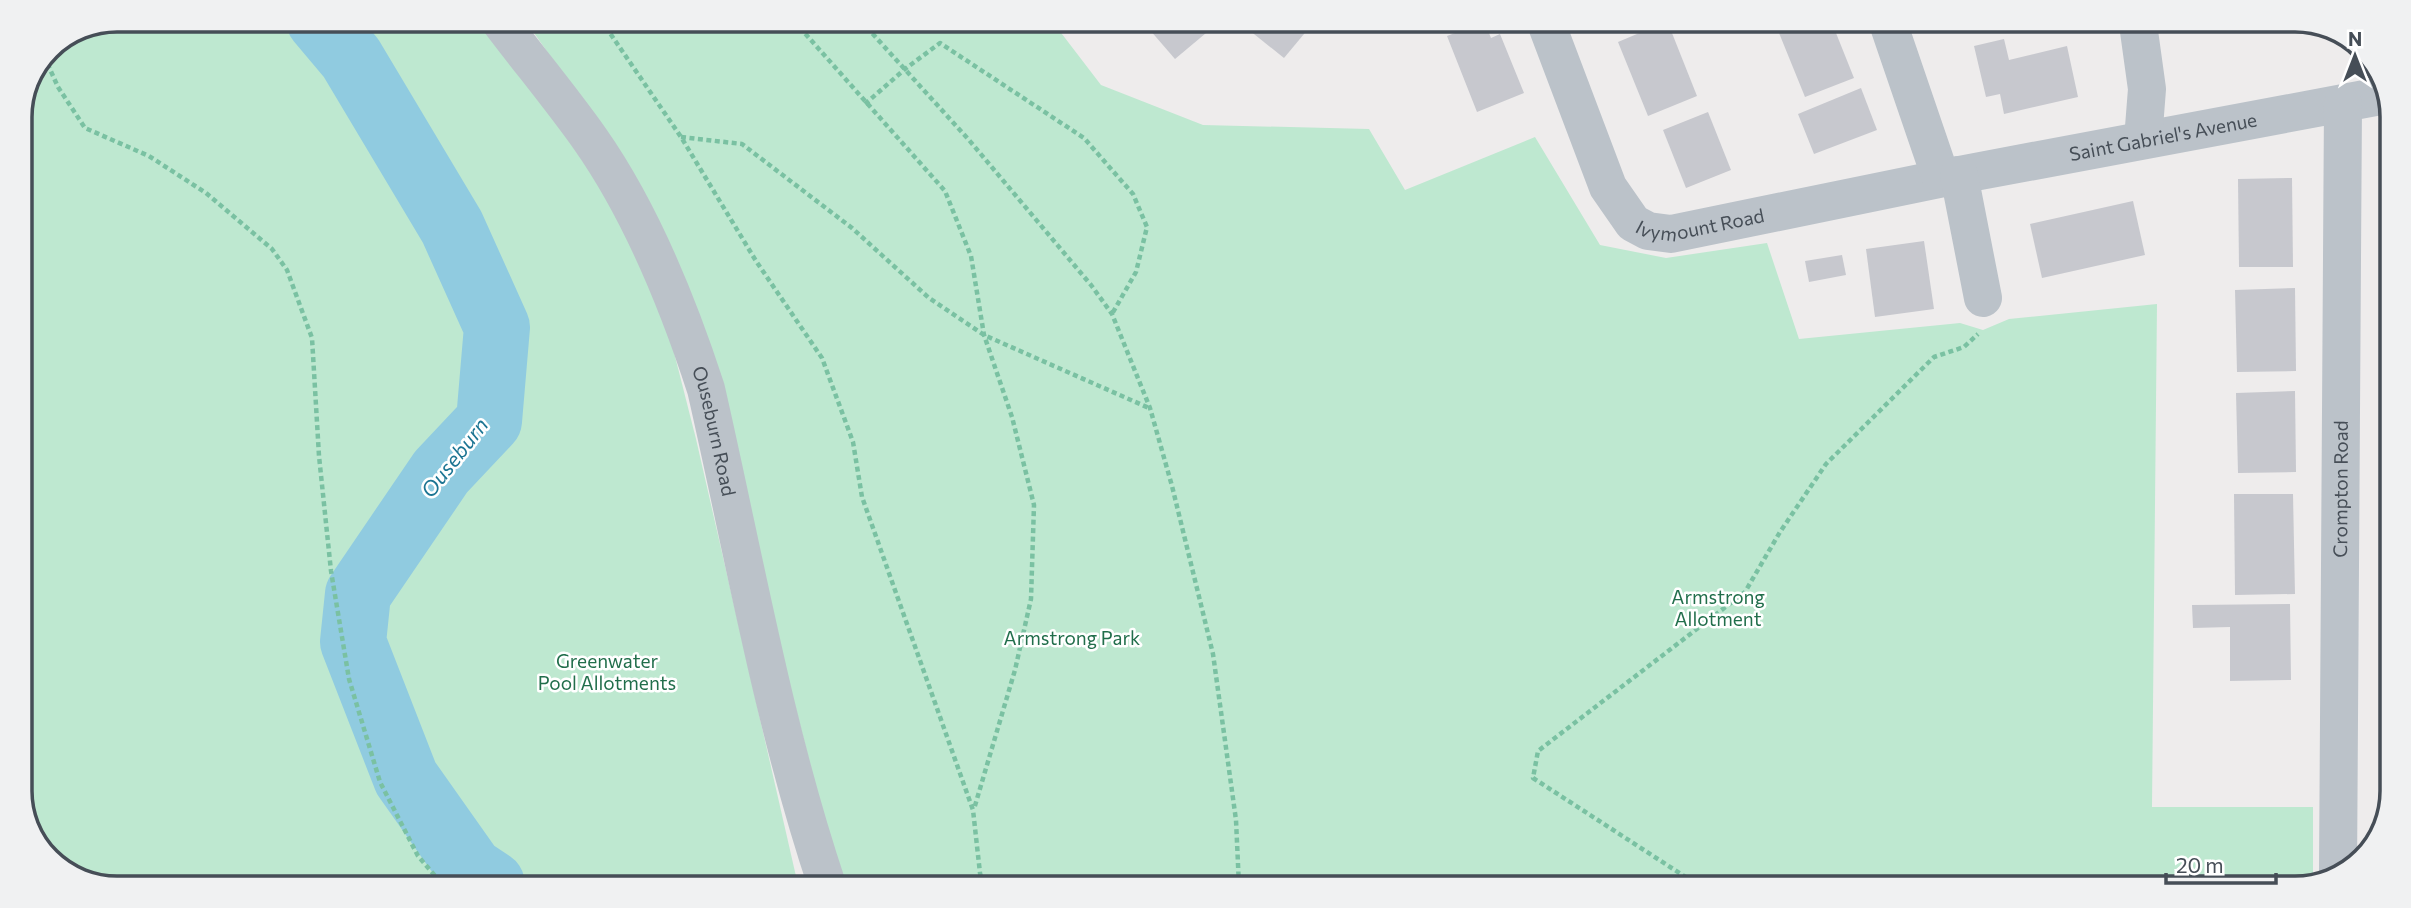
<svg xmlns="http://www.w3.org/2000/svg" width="2411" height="908" font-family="Commissioner,sans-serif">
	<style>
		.green { fill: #bee8d0 }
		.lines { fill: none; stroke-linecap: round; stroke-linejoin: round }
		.river { stroke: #90cbe0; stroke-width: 66 }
		.building { fill: #c7c8ce }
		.path { stroke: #7ac1a2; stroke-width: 4.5; stroke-dasharray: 5 3.5; stroke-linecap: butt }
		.minor { stroke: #bbc2c9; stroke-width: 38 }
		.labels { text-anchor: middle; stroke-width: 5; stroke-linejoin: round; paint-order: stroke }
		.street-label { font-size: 19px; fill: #464e57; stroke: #fff }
		.park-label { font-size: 19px; fill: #216e4b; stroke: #fff }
		.water-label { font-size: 21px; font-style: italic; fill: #1c7593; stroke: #fff }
		.rim { fill: none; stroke: #464e57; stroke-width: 3.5 }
	</style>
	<rect width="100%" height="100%" fill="#eeecec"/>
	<g class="green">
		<path d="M 116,19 L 480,20 L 532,87 L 606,195 L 664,313 L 696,439 L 798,885 L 85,883 L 39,851 L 19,799 L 19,110 L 48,47 Z"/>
		<path d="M 525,20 L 1052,21 L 1101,85 L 1203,125 L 1369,129 L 1405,190 L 1535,137 L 1600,245 L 1666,258 L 1767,243 L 1799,339 L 1960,323 L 1983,330 L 2009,319 L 2157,304 L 2152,807 L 2313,807 L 2313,883 L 2295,889 L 841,885 L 735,471 L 560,70 Z"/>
	</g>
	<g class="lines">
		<path class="river" d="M 319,20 L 351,58 L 452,227 L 497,327 L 489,421 L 441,472 L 358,594 L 353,642 L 406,778 L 471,870 L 492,884"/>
	</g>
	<g class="building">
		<path d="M 1143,22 L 1207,22 L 1212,28 L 1175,59 Z"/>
		<path d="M 1248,22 L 1314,22 L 1284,58 L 1244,26 Z"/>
		<path d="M 1481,23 L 1485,23 L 1491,38 L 1500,34 L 1524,93 L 1477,112 L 1447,36 Z"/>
		<path d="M 1663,23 L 1668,23 L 1697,96 L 1648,116 L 1618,42 Z"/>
		<path d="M 1775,23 L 1832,23 L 1854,78 L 1805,97 Z"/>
		<path d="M 1951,24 L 1978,24 L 1955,33 Z"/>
		<path d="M 2004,39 L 2009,60 L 2067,46 L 2078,97 L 2004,114 L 2000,94 L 1986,97 L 1974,46 Z"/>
		<path d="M 1861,88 L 1877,130 L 1814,154 L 1798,114 Z"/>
		<path d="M 1708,112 L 1731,170 L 1686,188 L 1663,130 Z"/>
		<path d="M 2292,178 L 2293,267 L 2239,267 L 2238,179 Z"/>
		<path d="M 2133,201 L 2145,255 L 2042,278 L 2030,224 Z"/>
		<path d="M 1924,241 L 1934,309 L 1875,317 L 1866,249 Z"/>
		<path d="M 1842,255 L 1846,275 L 1809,282 L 1805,261 Z"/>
		<path d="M 2295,288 L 2296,371 L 2237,372 L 2235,290 Z"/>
		<path d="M 2295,391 L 2296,472 L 2238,473 L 2236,393 Z"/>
		<path d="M 2234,494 L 2293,494 L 2295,594 L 2235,595 Z"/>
		<path d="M 2290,604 L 2291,680 L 2230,681 L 2230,627 L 2193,628 L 2192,605 Z"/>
	</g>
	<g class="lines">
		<g class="path">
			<path d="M 601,20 L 681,137 L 756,261 L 822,358 L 853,442 L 862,497 L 973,810 L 980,873 L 983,886"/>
			<path d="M 794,21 L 945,191 L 971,256 L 984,335 L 1012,417 L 1034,505 L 1031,599 L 1015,670 L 974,809"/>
			<path d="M 861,21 L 969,140 L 1091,285 L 1112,314 L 1150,408 L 1172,486 L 1213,654 L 1236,820 L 1239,886"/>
			<path d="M 44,56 L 58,87 L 85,128 L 149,156 L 206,193 L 272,249 L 287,270 L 312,338 L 319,456 L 331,571 L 349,679 L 380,782 L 418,856 L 442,884"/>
			<path d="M 865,104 L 905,69 L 940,43 L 1084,138 L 1133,194 L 1147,227 L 1136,272 L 1112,314"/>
			<path d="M 681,137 L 742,144 L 852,228 L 929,298 L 984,335 L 1149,408"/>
			<path d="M 1701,887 L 1533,778 L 1538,751 L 1745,592 L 1780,532 L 1826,464 L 1934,357 L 1964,347 L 1978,334"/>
		</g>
		<g class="minor">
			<path id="s1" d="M 499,20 C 529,60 561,98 590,139 C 640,210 679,306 706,389 C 744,555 773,724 827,885"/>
			<path id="s2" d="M 1546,23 L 1608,187 L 1633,223 L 1648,231 L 1671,234 L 1959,175 L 2386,95"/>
			<path d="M 1888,23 L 1941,178"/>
			<path d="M 2138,24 L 2147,89 L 2143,140"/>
			<path d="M 1959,175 L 1983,298"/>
			<path id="s3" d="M 2338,874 L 2343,104"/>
		</g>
	</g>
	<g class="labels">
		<g class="street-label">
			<text dy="7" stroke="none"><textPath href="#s2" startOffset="761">Saint Gabriel's Avenue</textPath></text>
			<text dy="7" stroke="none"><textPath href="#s2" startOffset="289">Ivymount Road</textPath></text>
			<text dy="7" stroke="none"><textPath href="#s1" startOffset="469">Ouseburn Road</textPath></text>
			<text dy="7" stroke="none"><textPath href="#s3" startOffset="385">Crompton Road</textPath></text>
		</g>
		<g class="park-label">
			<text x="1718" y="604">Armstrong<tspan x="1718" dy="22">Allotment</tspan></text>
			<text x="1072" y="645">Armstrong Park</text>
			<text x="607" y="668">Greenwater<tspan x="607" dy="22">Pool Allotments</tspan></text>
		</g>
		<g class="water-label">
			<text transform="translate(455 458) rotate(-52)" y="7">Ouseburn</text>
		</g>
	</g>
	<path d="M0 0H2411V908H0ZM117 32H2295A85 85 0 0 1 2380 117V791A85 85 0 0 1 2295 876H117A85 85 0 0 1 32 791V117A85 85 0 0 1 117 32Z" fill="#f0f1f2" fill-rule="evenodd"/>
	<path class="rim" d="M117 32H2295A85 85 0 0 1 2380 117V791A85 85 0 0 1 2295 876H117A85 85 0 0 1 32 791V117A85 85 0 0 1 117 32Z"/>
	<g transform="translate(2355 56)" stroke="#ffffff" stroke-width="5" paint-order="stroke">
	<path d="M0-5L12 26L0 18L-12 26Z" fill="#464e57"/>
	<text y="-10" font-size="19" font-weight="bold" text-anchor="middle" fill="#464e57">N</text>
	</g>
	<path d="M2166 873v10h110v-10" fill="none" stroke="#464e57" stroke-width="3.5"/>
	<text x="2176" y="873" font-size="21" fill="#464e57" stroke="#ffffff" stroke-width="5" paint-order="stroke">20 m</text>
</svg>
